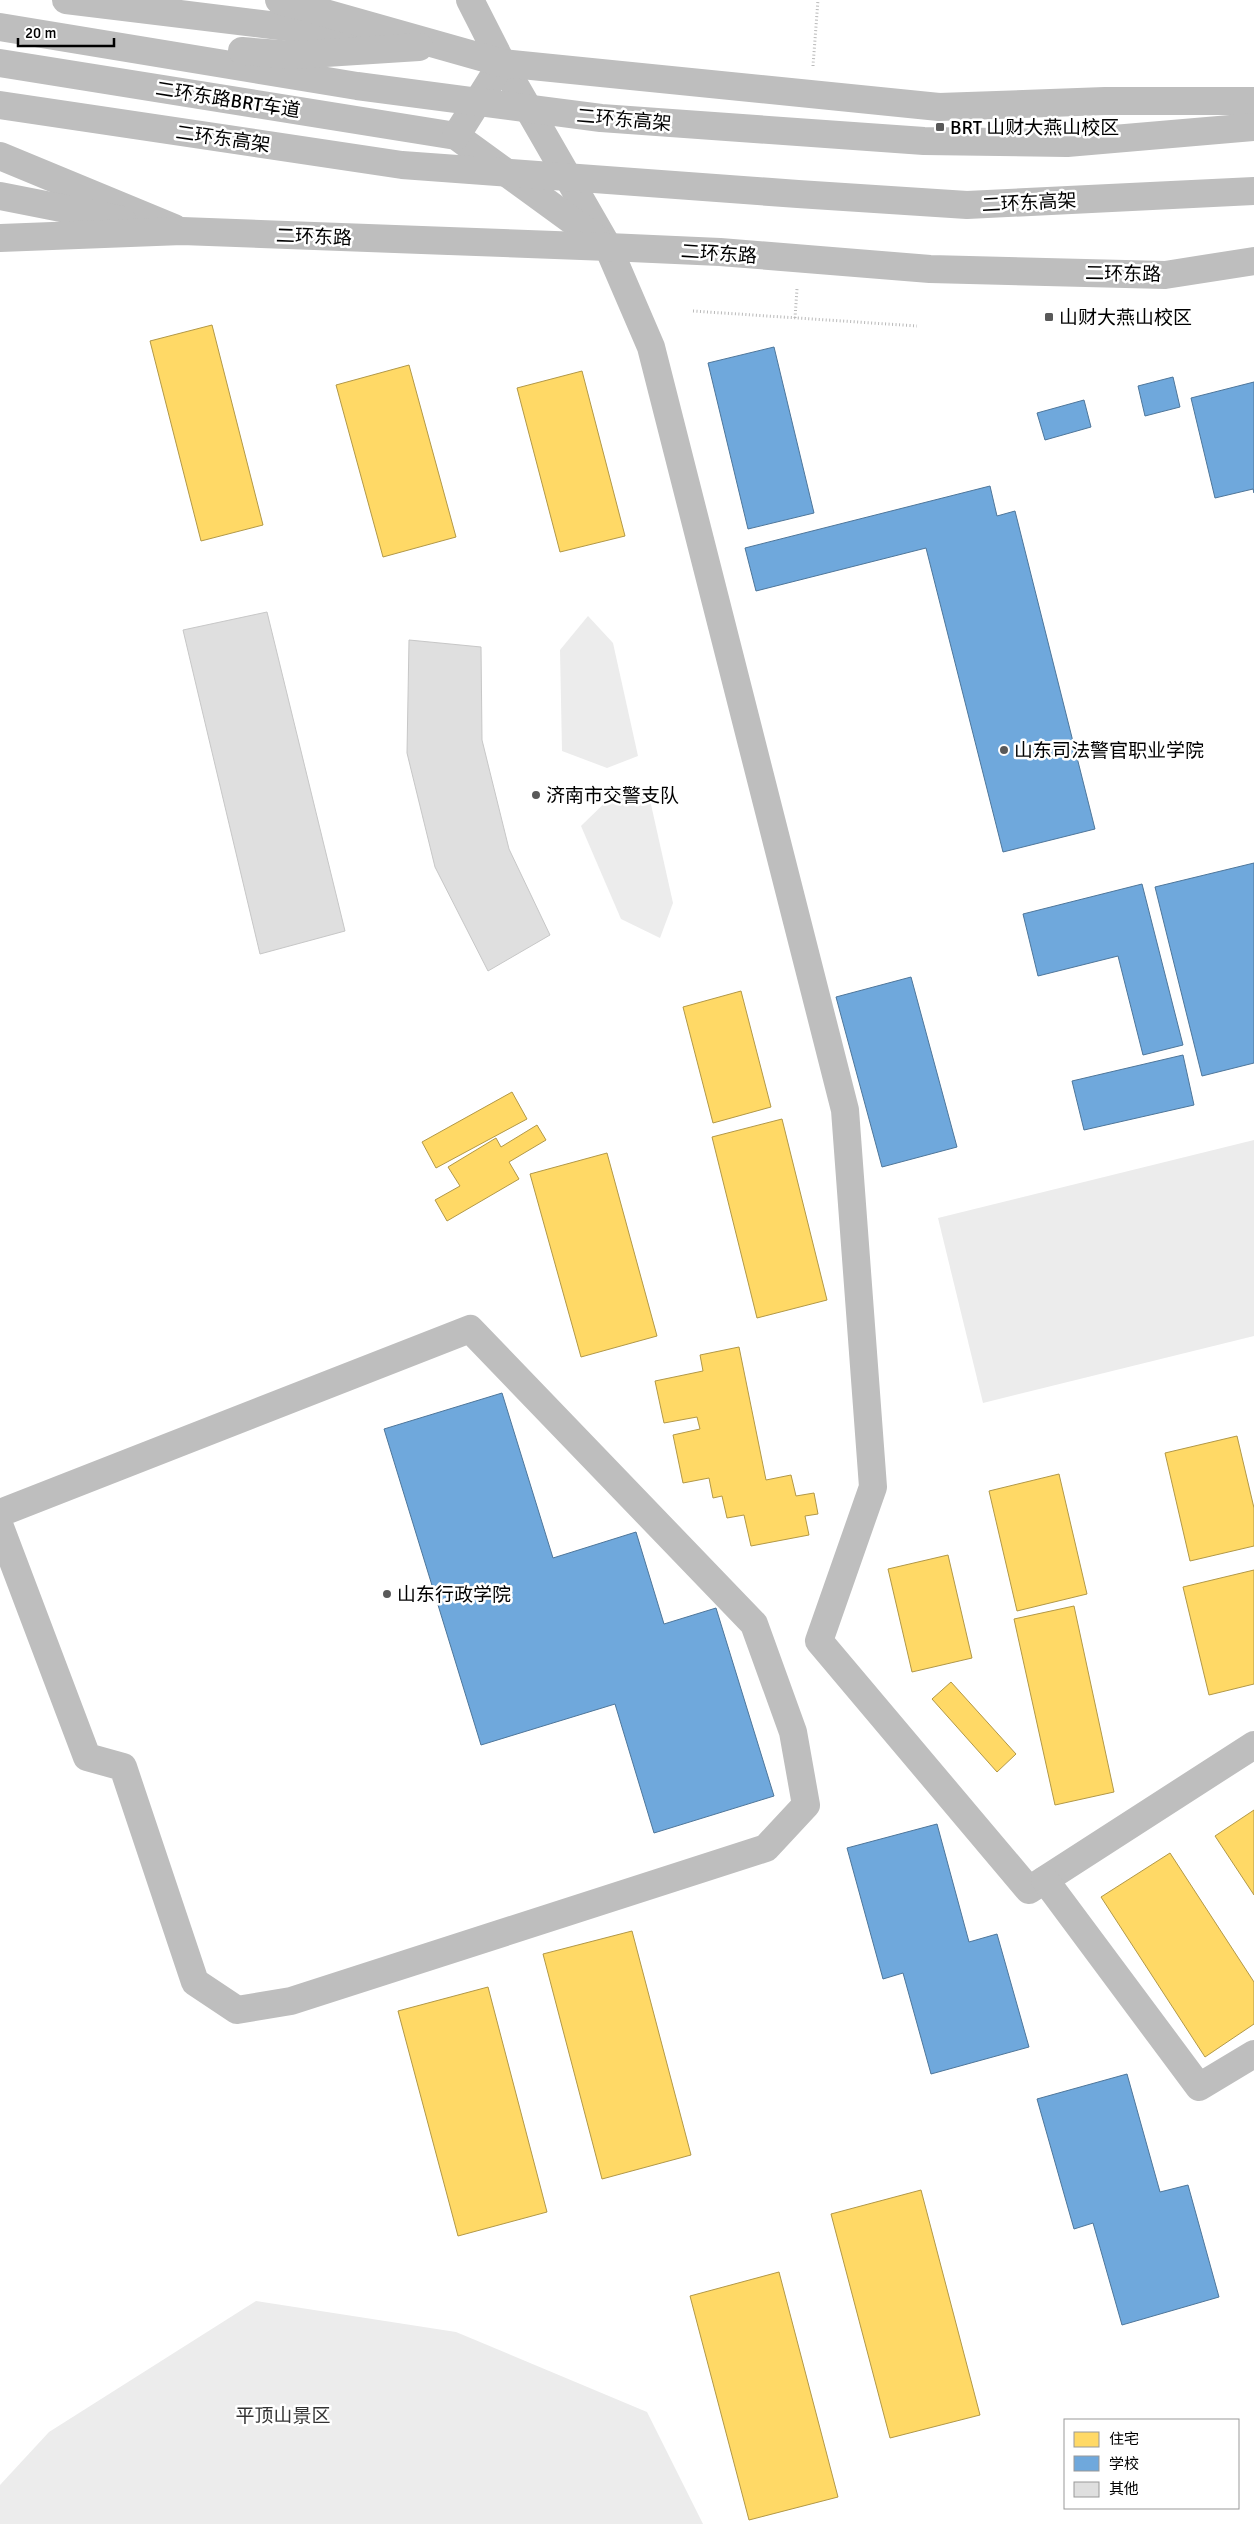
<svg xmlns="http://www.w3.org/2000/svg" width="1254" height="2524" font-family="Signika,'Noto Sans SC',sans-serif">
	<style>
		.green { fill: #ececec }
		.homes { fill: #ffd966; stroke: #b29847 }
		.schools { fill: #6fa8dc; stroke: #4e769a }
		.building { fill: #dfdfdf; stroke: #c7c7c7 }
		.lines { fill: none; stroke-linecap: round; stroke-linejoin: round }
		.path { stroke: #b9b9b9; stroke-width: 3; stroke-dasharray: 1 2.5; stroke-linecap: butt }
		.minor { stroke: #bebebe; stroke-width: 28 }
		.highway { stroke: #bebebe; stroke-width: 28 }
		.poi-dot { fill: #595959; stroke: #fff; stroke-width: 2 }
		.labels { text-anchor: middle; stroke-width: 5; stroke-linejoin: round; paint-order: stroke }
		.street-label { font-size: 19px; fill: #000; stroke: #fff }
		.poi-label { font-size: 19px; fill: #000; stroke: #fff; text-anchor: start }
		.park-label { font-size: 19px; fill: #333; stroke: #fff }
	</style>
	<rect width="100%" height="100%" fill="#fff"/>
	<g class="green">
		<path d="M 588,616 L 613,643 L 638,756 L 607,768 L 562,751 L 560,650 Z"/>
		<path d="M 648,791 L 673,903 L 660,938 L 621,919 L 581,826 L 615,793 Z"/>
		<path d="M 1254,1140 L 1254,1336 L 983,1403 L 938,1218 Z"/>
		<path d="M 256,2301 L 456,2332 L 647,2412 L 703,2524 L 0,2524 L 0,2485 L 49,2432 Z"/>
	</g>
	<g class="homes">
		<path d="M 212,325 L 263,525 L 201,541 L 150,341 Z"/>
		<path d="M 409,365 L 456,537 L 383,557 L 336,385 Z"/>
		<path d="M 582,371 L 625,536 L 560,552 L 517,388 Z"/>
		<path d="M 741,991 L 771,1107 L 713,1123 L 683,1007 Z"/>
		<path d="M 512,1092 L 527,1119 L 436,1168 L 422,1142 Z"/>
		<path d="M 782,1119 L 827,1300 L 757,1318 L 712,1137 Z"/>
		<path d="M 537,1125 L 546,1140 L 509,1162 L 519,1179 L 447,1221 L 435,1200 L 460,1186 L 448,1167 L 496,1138 L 501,1147 Z"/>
		<path d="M 607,1153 L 657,1336 L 581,1357 L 530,1174 Z"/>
		<path d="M 739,1347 L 766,1480 L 791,1475 L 796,1496 L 814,1493 L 818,1514 L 805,1516 L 809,1535 L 751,1546 L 744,1515 L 727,1518 L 722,1496 L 713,1498 L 709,1478 L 683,1483 L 673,1435 L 700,1429 L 697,1417 L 664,1423 L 655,1381 L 703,1371 L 700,1355 Z"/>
		<path d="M 1237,1436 L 1254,1508 L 1254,1546 L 1190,1561 L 1165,1453 Z"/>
		<path d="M 1059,1474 L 1087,1594 L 1017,1611 L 989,1491 Z"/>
		<path d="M 948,1555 L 972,1658 L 912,1672 L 888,1569 Z"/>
		<path d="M 1254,1570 L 1254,1684 L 1209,1695 L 1183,1587 Z"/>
		<path d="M 1074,1606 L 1114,1792 L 1055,1805 L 1014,1619 Z"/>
		<path d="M 951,1682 L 1016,1754 L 997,1772 L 932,1699 Z"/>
		<path d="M 1254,1810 L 1254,1895 L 1215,1836 Z"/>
		<path d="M 1170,1853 L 1254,1982 L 1254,2024 L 1205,2057 L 1101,1897 Z"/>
		<path d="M 632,1931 L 691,2155 L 602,2179 L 543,1954 Z"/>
		<path d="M 488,1987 L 547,2212 L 458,2236 L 398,2011 Z"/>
		<path d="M 921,2190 L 980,2415 L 890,2438 L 831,2214 Z"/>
		<path d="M 779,2272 L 838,2497 L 749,2520 L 690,2296 Z"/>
	</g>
	<g class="schools">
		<path d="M 774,347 L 814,513 L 748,529 L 708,363 Z"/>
		<path d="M 1173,377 L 1180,407 L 1145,416 L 1138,386 Z"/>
		<path d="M 1254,382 L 1254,493 L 1253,489 L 1215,498 L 1191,398 Z"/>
		<path d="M 1084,400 L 1091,427 L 1045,440 L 1037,413 Z"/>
		<path d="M 990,486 L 997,516 L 1015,511 L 1095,829 L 1003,852 L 926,548 L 756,591 L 745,548 Z"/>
		<path d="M 1254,863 L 1254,1063 L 1202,1076 L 1155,887 Z"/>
		<path d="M 1142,884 L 1183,1045 L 1143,1055 L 1118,956 L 1038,976 L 1023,914 Z"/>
		<path d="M 911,977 L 957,1147 L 882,1167 L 836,997 Z"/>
		<path d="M 1183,1055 L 1194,1105 L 1084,1130 L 1072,1081 Z"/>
		<path d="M 502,1393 L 553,1558 L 636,1532 L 664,1624 L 716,1608 L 774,1796 L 654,1833 L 615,1704 L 481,1745 L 384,1429 Z"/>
		<path d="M 937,1824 L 969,1942 L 997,1934 L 1029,2047 L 931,2074 L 903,1973 L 883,1979 L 847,1848 Z"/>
		<path d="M 1127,2074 L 1160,2192 L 1188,2185 L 1219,2297 L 1122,2325 L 1093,2223 L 1074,2229 L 1037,2099 Z"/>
	</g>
	<g class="building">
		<path d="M 267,612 L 345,931 L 260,954 L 183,630 Z"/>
		<path d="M 409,640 L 481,647 L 482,740 L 509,849 L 550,935 L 488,971 L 435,867 L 407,753 Z"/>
	</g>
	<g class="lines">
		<g class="path">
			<path d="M 813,66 L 818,0"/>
			<path d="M 693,311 L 917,326"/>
			<path d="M 795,318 L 797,289"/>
		</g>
		<g class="minor">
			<path d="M 470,0 L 502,63 L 608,247 L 651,347 L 845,1110 L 873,1487 L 819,1641 L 1029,1890 L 1254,1745"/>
			<path d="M 0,63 L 456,136 L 600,241"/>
			<path d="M 456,136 L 502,63"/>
			<path d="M 0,1513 L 470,1329 L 754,1624 L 793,1732 L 806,1805 L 766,1848 L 291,2001 L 237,2010 L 195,1982 L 123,1767 L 87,1757 L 0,1527"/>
			<path d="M 1045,1880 L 1199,2087 L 1254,2054"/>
		</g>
		<g class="highway">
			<path d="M 66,0 L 352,35"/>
			<path d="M 279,0 L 502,63 L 939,107 L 1105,101 L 1254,101"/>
			<path d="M 0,27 L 357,86 L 601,118 L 924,141 L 1067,143 L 1254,127"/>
			<path d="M 242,51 L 294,55 L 419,47"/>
			<path d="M 0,105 L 402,165 L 798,194 L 967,205 L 1254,191"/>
			<path d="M 0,156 L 174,228"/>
			<path d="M 0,196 L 122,220"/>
			<path d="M 0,238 L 182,231 L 608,247 L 720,252 L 930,269 L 1165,275 L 1254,261"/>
		</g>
	</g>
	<g class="poi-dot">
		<rect x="935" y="122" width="10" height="10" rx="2.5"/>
		<rect x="1044" y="312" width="10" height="10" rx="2.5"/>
		<circle cx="1004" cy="750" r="5"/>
		<circle cx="536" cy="795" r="5"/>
		<circle cx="387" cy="1594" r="5"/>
	</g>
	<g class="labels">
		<g class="street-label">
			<text transform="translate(228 99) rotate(9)" y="7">二环东路BRT车道</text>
			<text transform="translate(624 119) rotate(5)" y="7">二环东高架</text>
			<text transform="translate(223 138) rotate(8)" y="7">二环东高架</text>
			<text transform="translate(1029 202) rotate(-3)" y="7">二环东高架</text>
			<text transform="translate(314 236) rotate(2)" y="7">二环东路</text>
			<text transform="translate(719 253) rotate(4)" y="7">二环东路</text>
			<text transform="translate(1123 273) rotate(1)" y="7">二环东路</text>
		</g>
		<g class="poi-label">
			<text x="950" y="134">BRT 山财大燕山校区</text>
			<text x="1059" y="324">山财大燕山校区</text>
			<text x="1014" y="757">山东司法警官职业学院</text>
			<text x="546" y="802">济南市交警支队</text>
			<text x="397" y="1601">山东行政学院</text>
		</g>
		<g class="park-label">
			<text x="283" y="2422">平顶山景区</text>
		</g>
	</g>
	<rect x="1064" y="2419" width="175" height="90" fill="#ffffff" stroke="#999999"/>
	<rect x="1074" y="2432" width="25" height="15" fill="#ffd966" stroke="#999999"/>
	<text x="1109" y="2444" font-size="15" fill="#000000">住宅</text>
	<rect x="1074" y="2456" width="25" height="15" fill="#6fa8dc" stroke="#999999"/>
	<text x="1109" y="2469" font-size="15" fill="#000000">学校</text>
	<rect x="1074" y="2482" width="25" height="15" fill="#dfdfdf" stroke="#999999"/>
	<text x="1109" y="2494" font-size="15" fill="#000000">其他</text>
	<path d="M18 38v8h96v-8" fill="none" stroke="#000000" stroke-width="2.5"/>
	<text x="25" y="38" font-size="15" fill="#000000" stroke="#ffffff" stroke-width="4" paint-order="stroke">20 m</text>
</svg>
